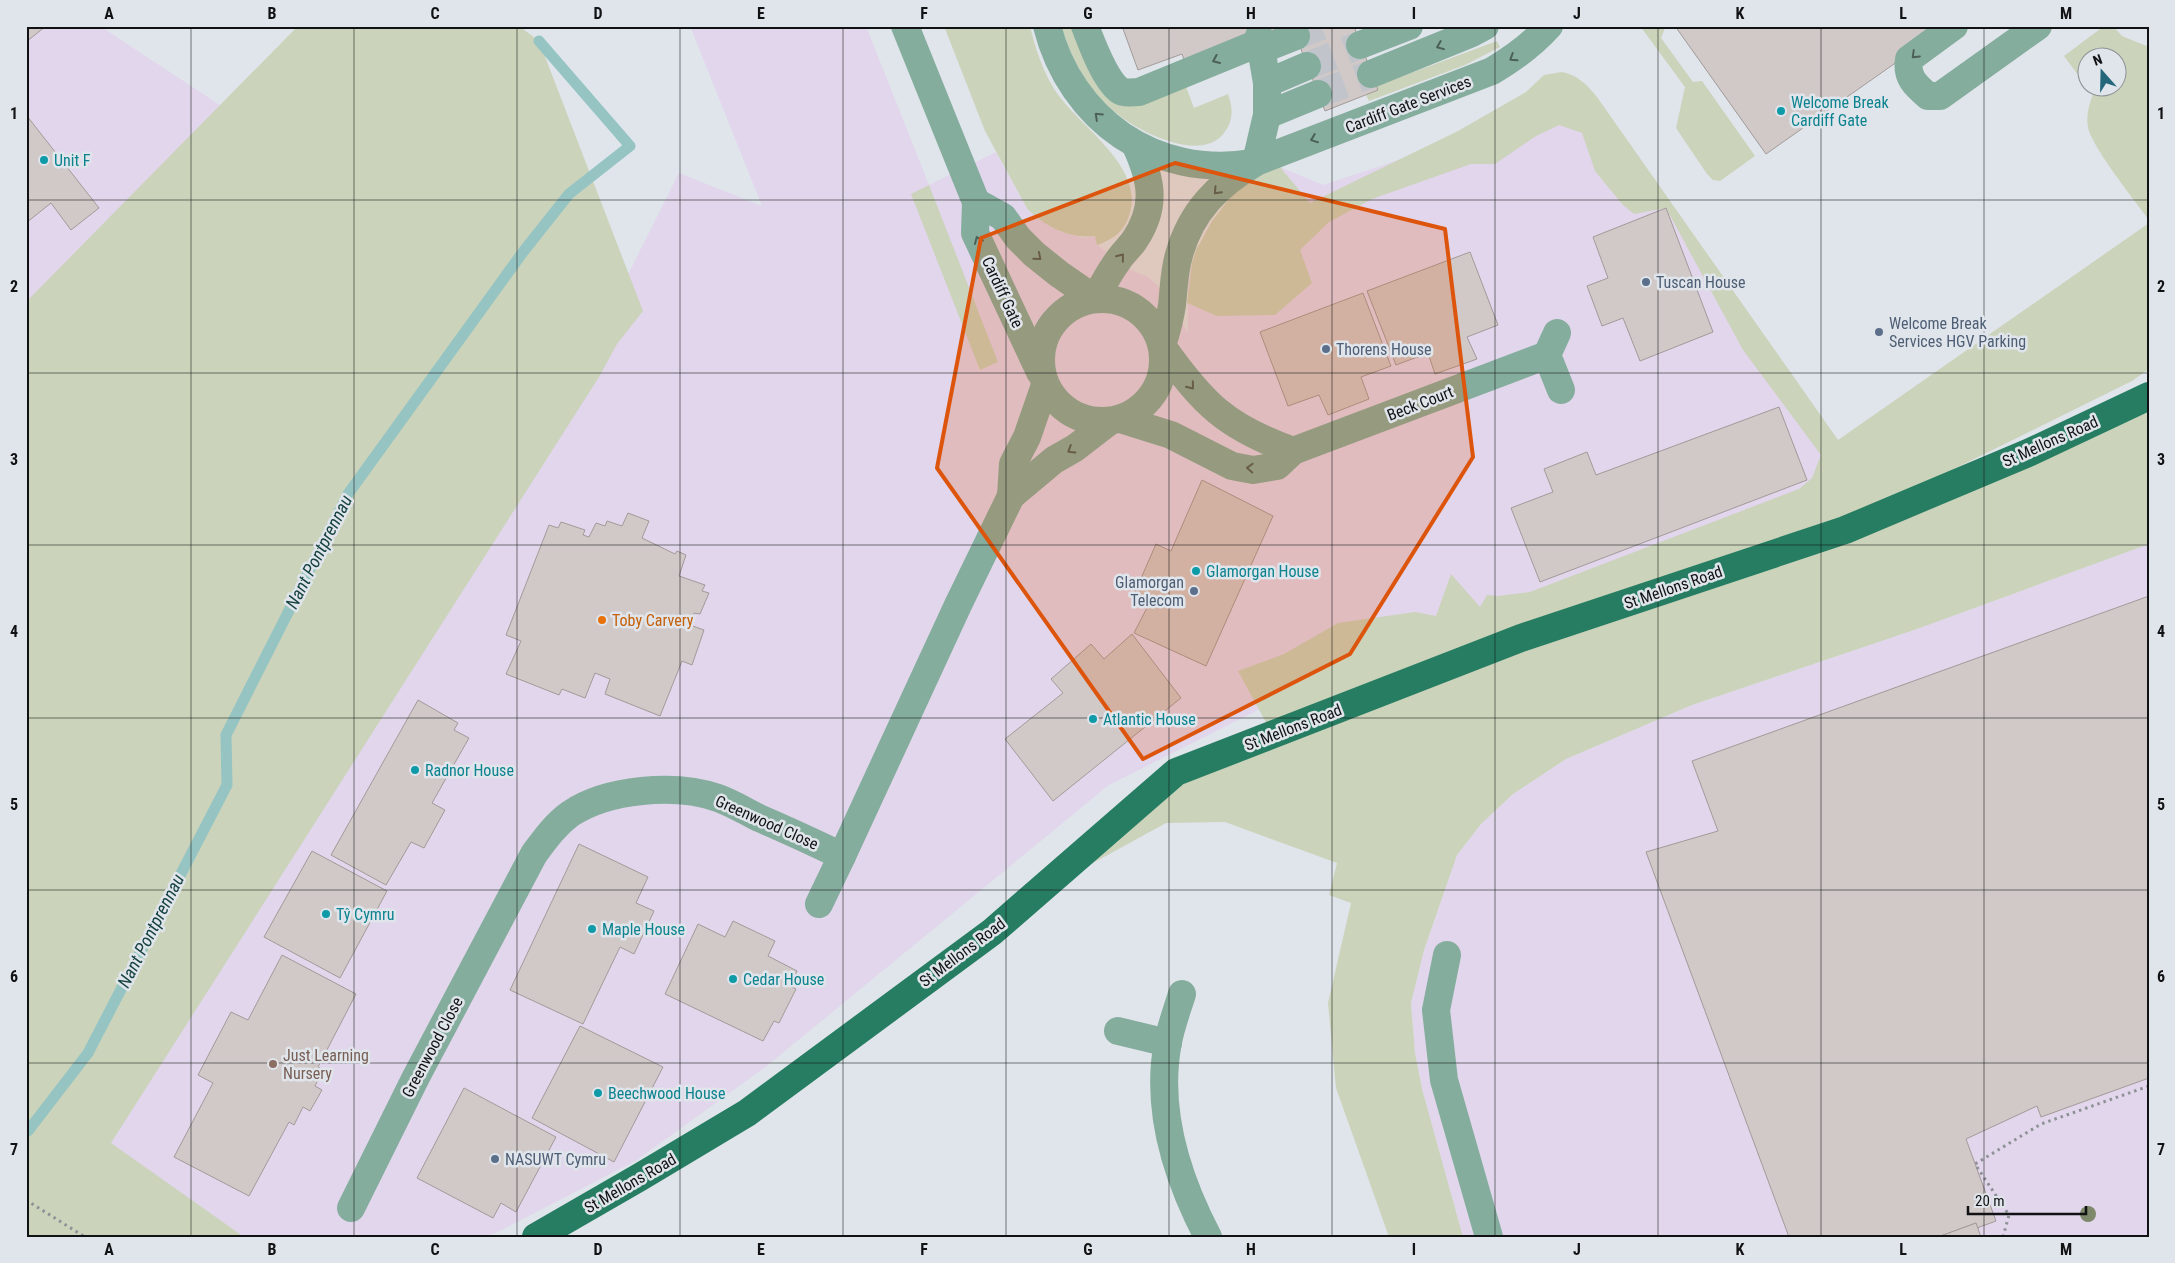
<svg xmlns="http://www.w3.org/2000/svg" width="2175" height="1263" font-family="'Roboto Condensed',sans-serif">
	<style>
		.commercial { fill: #e1d6eb }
		.green { fill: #cbd3bb }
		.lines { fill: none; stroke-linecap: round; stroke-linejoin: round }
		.stream { stroke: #95c4c3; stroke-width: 11 }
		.building { fill: #d1c9c8; stroke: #a29a99 }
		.minor-tunnel { stroke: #c1c5cb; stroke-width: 28; stroke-dasharray: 28 14; stroke-linecap: butt }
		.path { stroke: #8e9196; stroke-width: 3; stroke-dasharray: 2.5 4; stroke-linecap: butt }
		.minor { stroke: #85ad9d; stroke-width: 28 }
		.major { stroke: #267d62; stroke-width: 28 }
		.tree { fill: #7e886a }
		.oneway { stroke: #4b6058 }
		.marked { fill: #dd550c; fill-opacity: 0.2; stroke: #dd550c; stroke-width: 4; stroke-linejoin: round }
		.grid { fill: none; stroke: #111214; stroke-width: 1; stroke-opacity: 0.55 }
		.culture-dot { fill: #0f9aa8; stroke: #e0e5eb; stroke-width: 2 }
		.service-dot { fill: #5c6f8a; stroke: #e0e5eb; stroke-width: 2 }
		.food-dot { fill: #e8710a; stroke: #e0e5eb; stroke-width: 2 }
		.education-dot { fill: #8d6e63; stroke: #e0e5eb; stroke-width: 2 }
		.labels { text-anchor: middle; stroke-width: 5; stroke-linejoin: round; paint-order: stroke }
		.culture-label { font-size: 16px; fill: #0d838f; stroke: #e0e5eb; text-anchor: start }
		.street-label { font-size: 16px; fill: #111214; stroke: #e0e5eb }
		.service-label { font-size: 16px; fill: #4e5e75; stroke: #e0e5eb; text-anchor: start }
		.food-label { font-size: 16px; fill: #c56008; stroke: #e0e5eb; text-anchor: start }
		.education-label { font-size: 16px; fill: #785e54; stroke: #e0e5eb; text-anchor: start }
		.water-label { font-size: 18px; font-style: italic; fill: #164242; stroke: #e0e5eb }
		.neatline { fill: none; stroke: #111214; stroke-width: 2 }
		.grid-label { font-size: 16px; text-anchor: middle; font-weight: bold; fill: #111214 }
	</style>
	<rect width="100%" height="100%" fill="#e0e5eb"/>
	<g class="commercial">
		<path d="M 26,26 L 100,26 L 241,119 L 26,322 Z"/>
		<path d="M 690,26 L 866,26 L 929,185 L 996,152 L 1028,210 L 1039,219 L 1061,232 L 1084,238 L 1095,236 L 1097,245 L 1131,270 L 1148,277 L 1158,286 L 1181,321 L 1188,333 L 1188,283 L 1192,263 L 1205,233 L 1212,221 L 1280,167 L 1323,185 L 1465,138 L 1580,94 L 1667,204 L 1753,325 L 1870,483 L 1266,706 L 1109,785 L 768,1065 L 637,1160 L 496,1233 L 482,1237 L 201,1237 L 63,1150 L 597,336 L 679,173 L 762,206 Z"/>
		<path d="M 2149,544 L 2149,1237 L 1463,1237 L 1422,1089 L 1415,1053 L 1411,1003 L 1424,950 L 1457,855 L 1481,824 L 1513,794 L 1566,759 L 1692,705 L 1917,629 Z"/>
	</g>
	<g class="green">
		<path d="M 298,26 L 519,26 L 539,41 L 643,311 L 617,344 L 599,377 L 111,1143 L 244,1237 L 26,1237 L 26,302 Z"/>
		<path d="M 944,26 L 1030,26 C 1035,47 1042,69 1053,87 C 1075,125 1147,165 1129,216 C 1124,232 1112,240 1097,245 L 1095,236 C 1069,239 1047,227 1028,210 L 985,131 Z"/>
		<path d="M 1061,26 L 1075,26 L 1105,87 L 1185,84 L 1194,108 L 1228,94 C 1233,108 1234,120 1224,133 C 1201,164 1137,131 1115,112 C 1087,90 1072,59 1061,26 Z"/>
		<path d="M 1640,26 L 1663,26 L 1665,28 L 1661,38 L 1693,82 L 1702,81 L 1755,156 L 1720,181 L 1713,180 L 1707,174 L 1676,128 L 1685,87 Z"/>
		<path d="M 2104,26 L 2113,26 L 2122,36 L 2149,47 L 2149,220 C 2136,202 2091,146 2088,127 C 2086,115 2089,105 2093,94 L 2088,88 L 2118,88 L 2118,58 L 2088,58 L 2087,87 L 2064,56 Z"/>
		<path d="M 1497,41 L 1500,47 L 1465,65 L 1369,101 L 1366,95 L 1378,90 L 1376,86 Z"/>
		<path d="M 1562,72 C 1578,75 1587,85 1597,97 L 1838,440 L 2149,223 L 2149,369 L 2132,381 L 1883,504 L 1269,728 L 1238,671 L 1284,654 L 1338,623 L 1415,612 L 1436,616 L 1451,574 L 1480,607 L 1487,595 L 1498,596 L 1530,592 L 1799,489 L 1812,478 L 1821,455 L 1743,350 L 1666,208 L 1634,214 L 1622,204 L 1595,171 L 1582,133 L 1559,125 L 1536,136 L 1495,164 L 1471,164 L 1372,199 L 1329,222 L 1300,250 L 1312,283 L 1275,315 L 1217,316 L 1187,303 L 1192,263 L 1196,250 L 1212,221 L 1232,195 L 1256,177 L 1280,167 L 1310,203 L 1458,131 L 1526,92 L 1544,75 Z"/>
		<path d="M 929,185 L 998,362 L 980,370 L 911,194 Z"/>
		<path d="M 2149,412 L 2149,544 L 1917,629 L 1692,705 L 1566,759 L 1513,794 L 1481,824 L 1457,855 L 1424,950 L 1411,1003 L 1415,1053 L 1422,1089 L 1463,1237 L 1389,1237 L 1336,1088 L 1328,1003 L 1351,903 L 1329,895 L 1337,863 L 1225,822 L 1166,823 L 1073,874 L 1165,791 L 1521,650 L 2057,448 Z"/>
	</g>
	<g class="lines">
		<path class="stream" d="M 28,1131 L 88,1053 L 227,785 L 226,735 L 348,494 L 523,252 L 569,194 L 630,146 L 539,41"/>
	</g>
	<g class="building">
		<path d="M 26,26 L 46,26 L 26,42 Z"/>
		<path d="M 1122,26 L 1284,26 L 1186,65 L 1182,54 L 1138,70 Z"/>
		<path d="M 1292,26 L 1354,26 L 1378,90 L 1325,111 Z"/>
		<path d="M 1675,26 L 1948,26 L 1766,154 Z"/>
		<path d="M 27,116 L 99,208 L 71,230 L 51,203 L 26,223 Z"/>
		<path d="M 1666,208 L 1713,332 L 1640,361 L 1623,318 L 1602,326 L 1587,286 L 1608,278 L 1593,237 Z"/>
		<path d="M 1470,252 L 1498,325 L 1467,337 L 1477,359 L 1435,374 L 1428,353 L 1396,365 L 1367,291 Z"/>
		<path d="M 1363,293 L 1391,366 L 1361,377 L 1369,399 L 1328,415 L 1319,395 L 1288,406 L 1260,332 Z"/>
		<path d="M 1779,407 L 1807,480 L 1540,582 L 1511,508 L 1553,492 L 1544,469 L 1587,452 L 1596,475 Z"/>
		<path d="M 1202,480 L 1273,516 L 1206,666 L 1134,633 L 1151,600 L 1135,592 L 1156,544 L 1171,551 Z"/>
		<path d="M 628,513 L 649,521 L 642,538 L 675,554 L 677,551 L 686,555 L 679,576 L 705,585 L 702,591 L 709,593 L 700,614 L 694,613 L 690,625 L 704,630 L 692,665 L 682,661 L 660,716 L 605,694 L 610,679 L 595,673 L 585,698 L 562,689 L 559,695 L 506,674 L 521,641 L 506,635 L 549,525 L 558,528 L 561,522 L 585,530 L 583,535 L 589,537 L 596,523 L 605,526 L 607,521 L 622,526 Z"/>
		<path d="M 2149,596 L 2149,1078 L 2041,1117 L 2037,1106 L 1966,1139 L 1996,1221 L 1977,1228 L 1976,1223 L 1938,1237 L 1789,1237 L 1646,852 L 1718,831 L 1692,761 Z"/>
		<path d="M 1132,634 L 1181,698 L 1053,801 L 1005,739 L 1063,693 L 1051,679 L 1091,644 L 1104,659 Z"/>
		<path d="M 418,700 L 458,723 L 454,730 L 469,738 L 432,803 L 445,810 L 424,848 L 411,842 L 386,885 L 331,855 Z"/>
		<path d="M 579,844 L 648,877 L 636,903 L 654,911 L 634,954 L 620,947 L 583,1024 L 510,990 Z"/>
		<path d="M 312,851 L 387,891 L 340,978 L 264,937 Z"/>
		<path d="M 733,921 L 775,941 L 768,956 L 797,971 L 790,986 L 796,989 L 779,1023 L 774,1021 L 763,1041 L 665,994 L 698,924 L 725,937 Z"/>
		<path d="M 282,955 L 356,994 L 318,1067 L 323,1070 L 315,1086 L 322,1090 L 310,1111 L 303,1107 L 294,1125 L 289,1122 L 249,1196 L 174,1157 L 213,1083 L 198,1075 L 231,1012 L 248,1020 Z"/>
		<path d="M 580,1026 L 663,1067 L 614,1162 L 532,1118 Z"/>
		<path d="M 464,1088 L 556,1137 L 516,1212 L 501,1203 L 493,1218 L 417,1178 Z"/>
		<path d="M 1976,1223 L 1981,1237 L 1938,1237 Z"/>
	</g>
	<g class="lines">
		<g class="minor-tunnel">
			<path d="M 1296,36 L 1321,26"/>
			<path d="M 1307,66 L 1360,45"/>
			<path d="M 1318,94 L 1371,74"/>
		</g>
		<g class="path">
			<path d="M 26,1200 L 85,1237"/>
			<path d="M 2003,1237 L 2009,1215 L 1975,1164 L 2041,1124 L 2149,1086"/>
		</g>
		<g class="minor">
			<path d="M 905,26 L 976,202 L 975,233 L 1040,372"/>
			<path d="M 1047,26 C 1071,120 1155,179 1252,163"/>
			<path d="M 1085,26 C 1092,44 1104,78 1119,90 C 1125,94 1132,92 1139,92 L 1261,42"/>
			<path d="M 1954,26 L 1909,59 C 1906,77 1915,85 1928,96 L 1940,96 L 2038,26"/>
			<path d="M 1360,45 L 1409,26"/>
			<path d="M 1263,49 L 1296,36"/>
			<path d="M 1371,74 L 1472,33 L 1485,26"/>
			<path d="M 1267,83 L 1307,66"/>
			<path d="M 1267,115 L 1318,94"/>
			<path d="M 1256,162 L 1267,115 L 1267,83 L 1259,36"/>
			<path d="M 976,202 L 1003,217 L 1018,238 L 1034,254 L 1059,274 L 1095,299 C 1102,286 1109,273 1117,262 C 1122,254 1129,248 1134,241 C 1157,207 1152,181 1136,146"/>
			<circle cx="1102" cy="360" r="61"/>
			<path d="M 1557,333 L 1547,355 L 1561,390"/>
			<path d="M 1120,419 L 1171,435 L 1232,466 L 1253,470 L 1277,466 L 1293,451 L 1547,355"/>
			<path d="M 1293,451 C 1226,427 1203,404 1162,346 C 1166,333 1170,319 1172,305 C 1174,288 1174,271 1179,255 C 1191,211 1218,185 1256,162 L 1492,71 C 1514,58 1532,45 1549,26"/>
			<path d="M 1011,496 L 1054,460 L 1075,448 L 1110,421"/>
			<path d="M 819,904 L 842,856"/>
			<path d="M 1447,955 L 1436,1010 L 1444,1080 L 1489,1237"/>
			<path d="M 1182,994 C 1177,1010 1171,1026 1168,1042 C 1155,1109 1177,1178 1208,1237"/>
			<path d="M 1118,1031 L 1168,1043"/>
			<path d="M 351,1208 L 416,1077 L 534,854 C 545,839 555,825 570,814 C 607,789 675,783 718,798 C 732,803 745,811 759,818 C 787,830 815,843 842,856 L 958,605 L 1011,496 L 1013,464 L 1027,437 L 1045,385"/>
		</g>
		<path class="major" d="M 536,1237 L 640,1177 L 747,1113 L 992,932 L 1176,772 L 1521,638 L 1845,530 L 2028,453 L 2149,396"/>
	</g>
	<circle class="tree" cx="2088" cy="1214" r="8"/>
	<defs><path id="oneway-chevron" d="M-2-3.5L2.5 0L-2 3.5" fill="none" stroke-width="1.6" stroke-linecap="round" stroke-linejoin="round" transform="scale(1.25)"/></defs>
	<g class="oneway">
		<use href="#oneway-chevron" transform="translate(1440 46) rotate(158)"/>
		<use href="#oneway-chevron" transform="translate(1915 55) rotate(136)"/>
		<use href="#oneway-chevron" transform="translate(1513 58) rotate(147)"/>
		<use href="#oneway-chevron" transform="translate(1216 60) rotate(157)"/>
		<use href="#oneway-chevron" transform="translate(1098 116) rotate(-137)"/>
		<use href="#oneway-chevron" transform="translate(1314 139) rotate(159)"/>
		<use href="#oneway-chevron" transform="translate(1217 191) rotate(133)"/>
		<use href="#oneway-chevron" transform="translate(978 240) rotate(-113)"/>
		<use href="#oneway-chevron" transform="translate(1038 257) rotate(40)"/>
		<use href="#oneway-chevron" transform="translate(1121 257) rotate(-51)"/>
		<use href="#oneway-chevron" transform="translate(1191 386) rotate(51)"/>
		<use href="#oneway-chevron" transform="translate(1071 450) rotate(148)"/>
		<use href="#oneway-chevron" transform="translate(1250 468) rotate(-177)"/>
	</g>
	<path class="marked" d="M 1175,163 L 1445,229 L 1473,457 L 1350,654 L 1143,759 L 937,468 L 981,238 Z"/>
	<path class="grid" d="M 191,26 L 191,1237M 354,26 L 354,1237M 517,26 L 517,1237M 680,26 L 680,1237M 843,26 L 843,1237M 1006,26 L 1006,1237M 1169,26 L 1169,1237M 1332,26 L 1332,1237M 1495,26 L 1495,1237M 1658,26 L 1658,1237M 1821,26 L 1821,1237M 1984,26 L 1984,1237M 26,200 L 2149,200M 26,373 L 2149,373M 26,545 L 2149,545M 26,718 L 2149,718M 26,890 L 2149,890M 26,1063 L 2149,1063"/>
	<g class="culture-dot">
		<circle cx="1781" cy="111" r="5"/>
		<circle cx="44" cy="160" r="5"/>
		<circle cx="1196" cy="571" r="5"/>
		<circle cx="1093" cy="719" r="5"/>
		<circle cx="415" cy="770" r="5"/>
		<circle cx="326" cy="914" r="5"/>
		<circle cx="592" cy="929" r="5"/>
		<circle cx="733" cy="979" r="5"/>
		<circle cx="598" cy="1093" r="5"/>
	</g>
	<g class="service-dot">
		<circle cx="1646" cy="282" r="5"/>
		<circle cx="1879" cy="332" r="5"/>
		<circle cx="1326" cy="349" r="5"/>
		<circle cx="1194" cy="591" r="5"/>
		<circle cx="495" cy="1159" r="5"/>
	</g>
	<circle class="food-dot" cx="602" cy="620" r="5"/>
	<circle class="education-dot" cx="273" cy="1064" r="5"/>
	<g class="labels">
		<g class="culture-label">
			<text x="1791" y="108">Welcome Break<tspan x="1791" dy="18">Cardiff Gate</tspan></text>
			<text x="54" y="166">Unit F</text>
			<text x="1206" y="577">Glamorgan House</text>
			<text x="1103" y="725">Atlantic House</text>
			<text x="425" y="776">Radnor House</text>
			<text x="336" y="920">Tŷ Cymru</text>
			<text x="602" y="935">Maple House</text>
			<text x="743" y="985">Cedar House</text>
			<text x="608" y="1099">Beechwood House</text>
		</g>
		<g class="street-label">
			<text transform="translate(1408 104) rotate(-21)" y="6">Cardiff Gate Services</text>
			<text transform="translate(1003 292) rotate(65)" y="6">Cardiff Gate</text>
			<text transform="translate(1420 403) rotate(-21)" y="6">Beck Court</text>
			<text transform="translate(2050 441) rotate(-24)" y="6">St Mellons Road</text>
			<text transform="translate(1673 587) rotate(-19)" y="6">St Mellons Road</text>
			<text transform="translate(1293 727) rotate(-21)" y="6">St Mellons Road</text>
			<text transform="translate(767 822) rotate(24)" y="6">Greenwood Close</text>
			<text transform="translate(962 952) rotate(-37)" y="6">St Mellons Road</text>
			<text transform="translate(432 1047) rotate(-62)" y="6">Greenwood Close</text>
			<text transform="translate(630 1183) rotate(-30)" y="6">St Mellons Road</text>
		</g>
		<g class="service-label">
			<text x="1656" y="288">Tuscan House</text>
			<text x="1889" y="329">Welcome Break<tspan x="1889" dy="18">Services HGV Parking</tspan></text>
			<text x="1336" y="355">Thorens House</text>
			<text x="1184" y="588" text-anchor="end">Glamorgan<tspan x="1184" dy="18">Telecom</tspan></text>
			<text x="505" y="1165">NASUWT Cymru</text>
		</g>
		<g class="food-label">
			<text x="612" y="626">Toby Carvery</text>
		</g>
		<g class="education-label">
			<text x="283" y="1061">Just Learning<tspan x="283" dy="18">Nursery</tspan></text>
		</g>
		<g class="water-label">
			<text transform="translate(319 552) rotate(-63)" y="6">Nant Pontprennau</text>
			<text transform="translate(151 931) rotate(-63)" y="6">Nant Pontprennau</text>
		</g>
	</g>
	<rect width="2175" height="1263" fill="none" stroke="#e0e5eb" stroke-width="55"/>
	<g transform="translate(2102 72) rotate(340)"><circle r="24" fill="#e0e5eb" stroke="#8d9195"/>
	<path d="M0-4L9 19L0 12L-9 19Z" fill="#25677a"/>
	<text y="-8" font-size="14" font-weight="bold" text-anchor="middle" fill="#111214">N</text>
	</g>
	<path d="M1968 1206v8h118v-8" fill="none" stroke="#111214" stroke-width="2.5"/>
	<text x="1975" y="1206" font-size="15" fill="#111214" stroke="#e0e5eb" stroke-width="4" paint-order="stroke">20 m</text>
	<rect x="28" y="28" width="2120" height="1208" class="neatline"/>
	<g class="grid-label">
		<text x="109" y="19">A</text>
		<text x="272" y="19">B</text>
		<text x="435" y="19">C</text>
		<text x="598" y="19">D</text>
		<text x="761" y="19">E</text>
		<text x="924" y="19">F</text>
		<text x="1088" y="19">G</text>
		<text x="1251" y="19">H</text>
		<text x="1414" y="19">I</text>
		<text x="1577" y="19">J</text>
		<text x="1740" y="19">K</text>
		<text x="1903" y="19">L</text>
		<text x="2066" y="19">M</text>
		<text x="14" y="119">1</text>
		<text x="2161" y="119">1</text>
		<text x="14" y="292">2</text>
		<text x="2161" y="292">2</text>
		<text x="14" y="465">3</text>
		<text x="2161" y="465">3</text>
		<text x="14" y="637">4</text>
		<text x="2161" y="637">4</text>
		<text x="14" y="810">5</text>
		<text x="2161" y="810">5</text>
		<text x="14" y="982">6</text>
		<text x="2161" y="982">6</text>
		<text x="14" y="1155">7</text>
		<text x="2161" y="1155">7</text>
		<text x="109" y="1255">A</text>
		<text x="272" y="1255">B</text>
		<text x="435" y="1255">C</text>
		<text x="598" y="1255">D</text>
		<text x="761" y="1255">E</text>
		<text x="924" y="1255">F</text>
		<text x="1088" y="1255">G</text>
		<text x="1251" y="1255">H</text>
		<text x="1414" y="1255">I</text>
		<text x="1577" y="1255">J</text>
		<text x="1740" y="1255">K</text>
		<text x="1903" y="1255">L</text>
		<text x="2066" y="1255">M</text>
	</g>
</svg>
